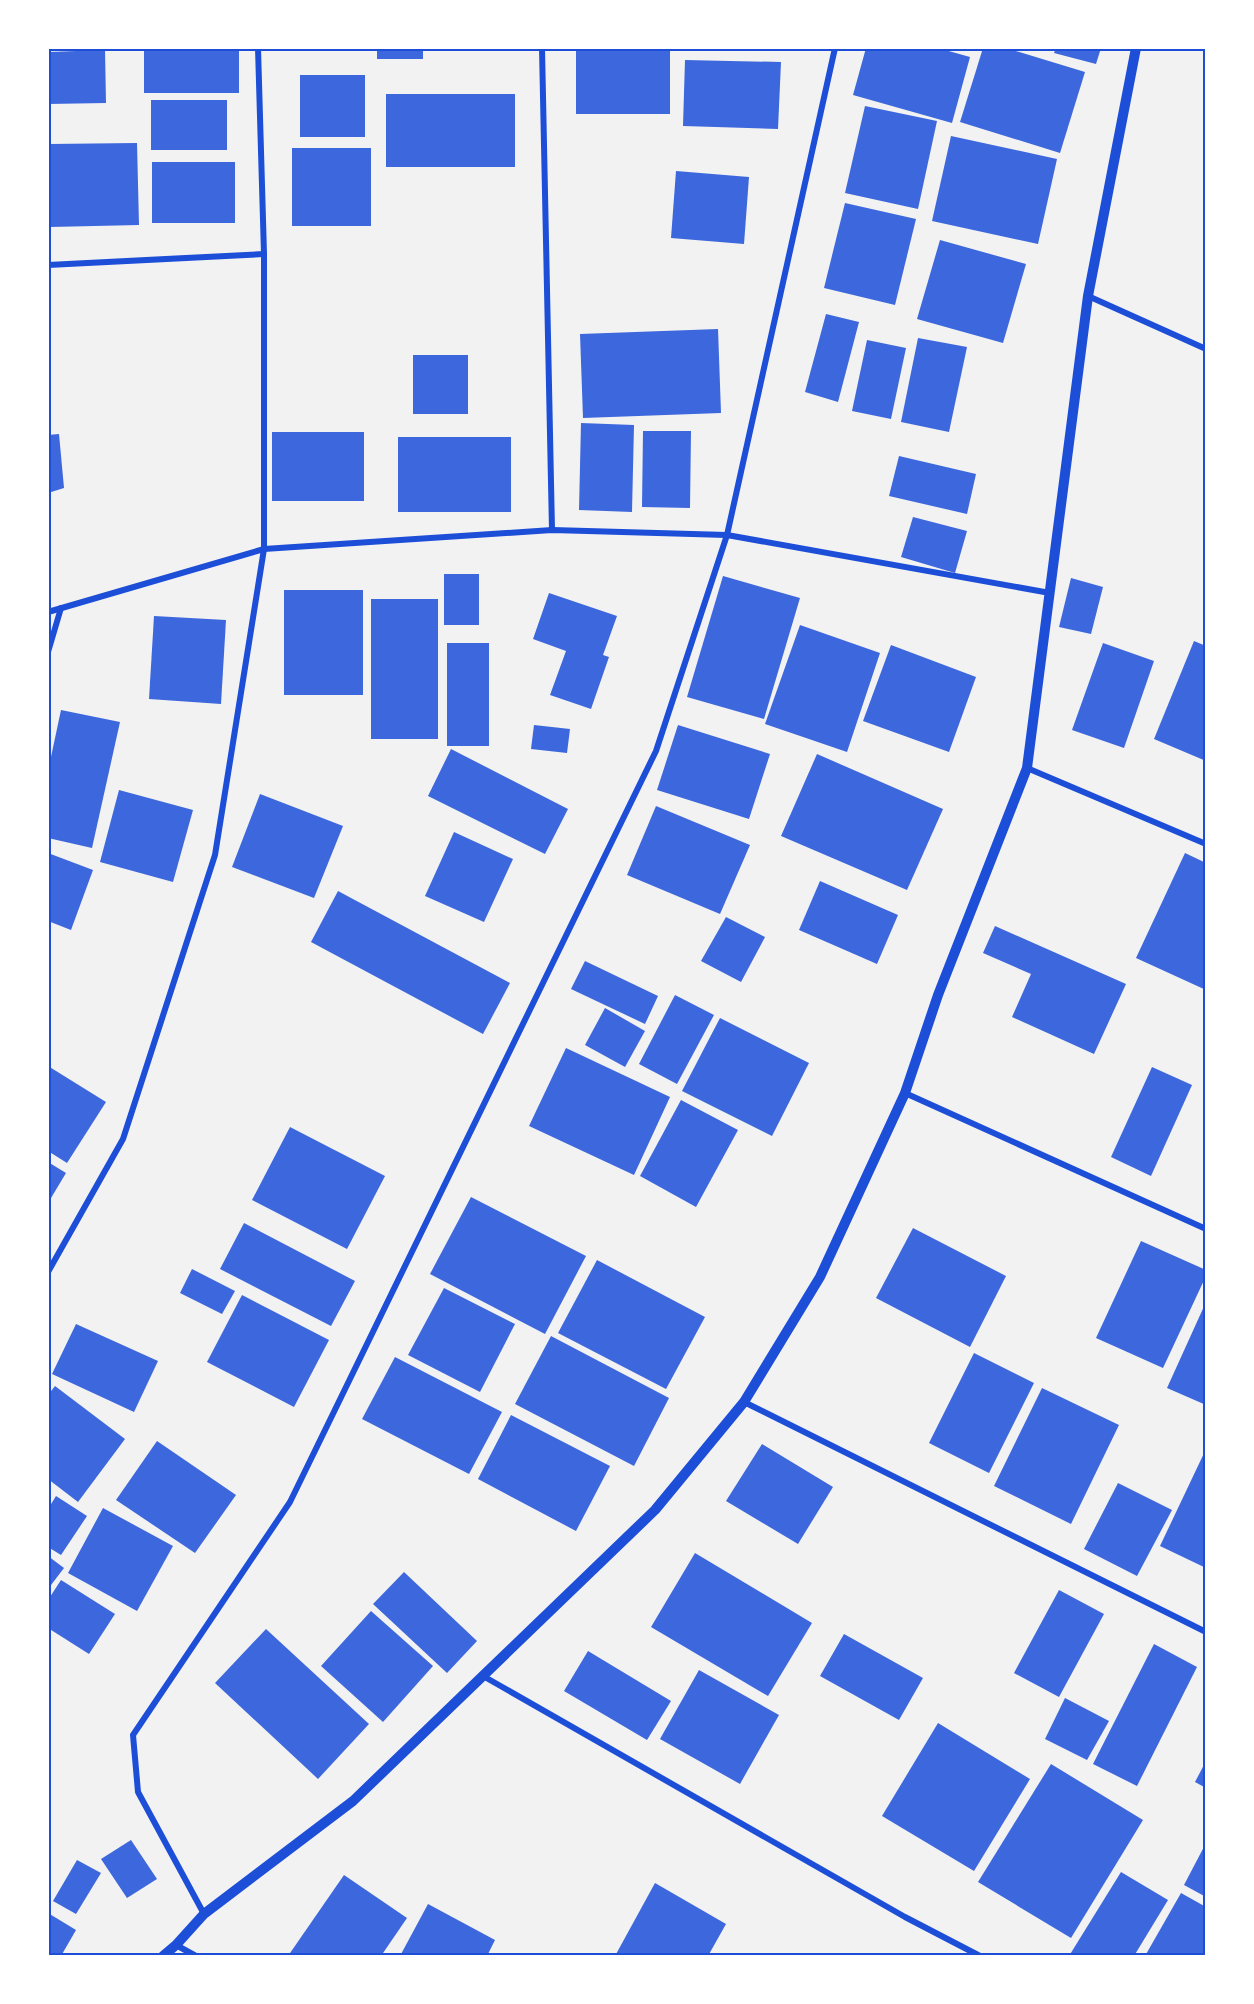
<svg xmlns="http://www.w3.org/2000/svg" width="1254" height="2004" font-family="'Alegreya Sans',sans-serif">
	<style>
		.building { fill: #3d67dc }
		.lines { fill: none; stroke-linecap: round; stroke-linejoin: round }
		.minor { stroke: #1d4ed8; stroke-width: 6 }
		.tertiary { stroke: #1d4ed8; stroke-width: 10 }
		.neatline { fill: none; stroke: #1d4ed8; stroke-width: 2 }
	</style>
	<rect width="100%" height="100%" fill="#f2f2f2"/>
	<g class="building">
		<rect x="144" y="48" width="95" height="45"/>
		<rect x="377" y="48" width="46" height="11"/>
		<rect x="576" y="48" width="94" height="66"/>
		<path d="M 866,48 L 938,48 L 970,57 L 952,123 L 853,95 Z"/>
		<path d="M 983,48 L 1006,48 L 1085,72 L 1060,153 L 960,122 Z"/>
		<path d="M 1056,48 L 1101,48 L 1096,64 L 1054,53 Z"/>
		<path d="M 105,50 L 106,103 L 48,104 L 48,52 Z"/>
		<path d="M 685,60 L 781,62 L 778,129 L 683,126 Z"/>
		<rect x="300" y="75" width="65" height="62"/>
		<rect x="386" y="94" width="129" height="73"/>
		<rect x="151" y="100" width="76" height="50"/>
		<path d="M 865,106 L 937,121 L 918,209 L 845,193 Z"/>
		<path d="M 951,136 L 1057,159 L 1038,244 L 932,221 Z"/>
		<path d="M 137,143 L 139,225 L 50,227 L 49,144 Z"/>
		<rect x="292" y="148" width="79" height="78"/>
		<rect x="152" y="162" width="83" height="61"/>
		<path d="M 676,171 L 749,177 L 744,244 L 671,238 Z"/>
		<path d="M 845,203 L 916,219 L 895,305 L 824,288 Z"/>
		<path d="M 940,240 L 1026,264 L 1003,343 L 917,319 Z"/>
		<path d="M 826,314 L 859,322 L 838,402 L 805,392 Z"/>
		<path d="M 718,329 L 721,413 L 583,418 L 580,334 Z"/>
		<path d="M 918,338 L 967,347 L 949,432 L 901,422 Z"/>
		<path d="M 867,340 L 906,348 L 891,419 L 852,411 Z"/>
		<rect x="413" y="355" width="55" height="59"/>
		<path d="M 581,423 L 634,425 L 632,512 L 579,510 Z"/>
		<path d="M 643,431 L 691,431 L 690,508 L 642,507 Z"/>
		<rect x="272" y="432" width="92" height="69"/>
		<path d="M 59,434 L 64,488 L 48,493 L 48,435 Z"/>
		<rect x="398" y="437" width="113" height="75"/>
		<path d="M 899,456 L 976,474 L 967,514 L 889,496 Z"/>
		<path d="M 913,517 L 967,531 L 955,573 L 901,557 Z"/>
		<rect x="444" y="574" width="35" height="51"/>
		<path d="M 723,576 L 800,598 L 764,719 L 687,697 Z"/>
		<path d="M 1071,578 L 1103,587 L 1091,634 L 1059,627 Z"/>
		<rect x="284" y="590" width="79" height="105"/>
		<path d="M 549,593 L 617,616 L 603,655 L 609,657 L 591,709 L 550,695 L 566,651 L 533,639 Z"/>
		<rect x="371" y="599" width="67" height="140"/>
		<path d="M 154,616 L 226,620 L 221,704 L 149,699 Z"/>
		<path d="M 800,625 L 880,653 L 847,752 L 765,724 Z"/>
		<path d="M 1194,641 L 1206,646 L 1206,761 L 1154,739 Z"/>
		<rect x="447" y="643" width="42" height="103"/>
		<path d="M 1103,643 L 1154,661 L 1124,748 L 1072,730 Z"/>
		<path d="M 891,645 L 976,677 L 949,752 L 863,721 Z"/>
		<path d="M 61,710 L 120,722 L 92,848 L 48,838 L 48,771 Z"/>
		<path d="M 534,725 L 570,729 L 567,753 L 531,749 Z"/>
		<path d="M 678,725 L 770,754 L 749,819 L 657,790 Z"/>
		<path d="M 451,749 L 568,809 L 545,854 L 428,796 Z"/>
		<path d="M 817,754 L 943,809 L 907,890 L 781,836 Z"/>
		<path d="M 119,790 L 193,810 L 173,882 L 100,862 Z"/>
		<path d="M 260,794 L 343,826 L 314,898 L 232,867 Z"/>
		<path d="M 656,806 L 750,845 L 720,914 L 627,875 Z"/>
		<path d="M 454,832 L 513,859 L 484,922 L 425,896 Z"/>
		<path d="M 48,853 L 93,870 L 71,930 L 48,921 Z"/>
		<path d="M 1185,853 L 1206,863 L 1206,990 L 1136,958 Z"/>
		<path d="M 820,881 L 898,915 L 877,964 L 799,930 Z"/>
		<path d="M 338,891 L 510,983 L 483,1034 L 311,942 Z"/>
		<path d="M 726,917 L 765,937 L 741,982 L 701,961 Z"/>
		<path d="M 995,926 L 1126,984 L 1094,1054 L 1012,1017 L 1031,974 L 983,953 Z"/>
		<path d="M 585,961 L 658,996 L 645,1024 L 571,989 Z"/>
		<path d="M 675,995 L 714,1015 L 677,1084 L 639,1064 Z"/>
		<path d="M 605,1008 L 645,1031 L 625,1067 L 585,1045 Z"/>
		<path d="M 720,1018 L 809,1063 L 772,1136 L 682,1091 Z"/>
		<path d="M 566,1048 L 670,1097 L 634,1175 L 529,1126 Z"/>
		<path d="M 48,1066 L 106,1102 L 67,1163 L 48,1151 Z"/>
		<path d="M 1152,1067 L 1192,1085 L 1151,1176 L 1111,1157 Z"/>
		<path d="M 681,1100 L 738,1130 L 696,1207 L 640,1176 Z"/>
		<path d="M 290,1127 L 385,1176 L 347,1249 L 252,1200 Z"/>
		<path d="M 48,1162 L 66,1173 L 48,1203 Z"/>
		<path d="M 471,1197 L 586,1256 L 545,1334 L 430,1274 Z"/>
		<path d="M 244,1223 L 355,1281 L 331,1326 L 220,1269 Z"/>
		<path d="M 913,1228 L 1006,1276 L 970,1347 L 876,1298 Z"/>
		<path d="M 1141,1241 L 1206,1270 L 1206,1276 L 1163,1368 L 1096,1338 Z"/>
		<path d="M 597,1260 L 705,1317 L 666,1389 L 558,1333 Z"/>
		<path d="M 192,1269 L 235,1291 L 222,1314 L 180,1293 Z"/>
		<path d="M 444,1288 L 515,1324 L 480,1392 L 408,1355 Z"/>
		<path d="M 242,1295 L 329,1340 L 294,1407 L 207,1362 Z"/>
		<path d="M 1206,1302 L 1206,1405 L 1167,1388 Z"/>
		<path d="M 76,1324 L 158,1361 L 134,1412 L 52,1374 Z"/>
		<path d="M 551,1336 L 669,1398 L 634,1466 L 515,1404 Z"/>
		<path d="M 974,1353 L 1034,1383 L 989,1473 L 929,1443 Z"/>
		<path d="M 395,1357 L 502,1412 L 469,1474 L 362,1419 Z"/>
		<path d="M 55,1386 L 125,1439 L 78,1502 L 48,1479 L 48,1395 Z"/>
		<path d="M 1042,1388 L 1119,1425 L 1071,1524 L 994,1486 Z"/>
		<path d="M 511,1415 L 610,1466 L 576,1531 L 478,1479 Z"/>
		<path d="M 157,1441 L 236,1495 L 195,1553 L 116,1500 Z"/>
		<path d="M 762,1444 L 833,1487 L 798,1544 L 726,1501 Z"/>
		<path d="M 1206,1449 L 1206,1568 L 1160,1546 Z"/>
		<path d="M 1118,1483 L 1172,1510 L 1137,1576 L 1084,1549 Z"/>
		<path d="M 56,1496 L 87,1516 L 61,1555 L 48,1547 L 48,1509 Z"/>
		<path d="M 103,1508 L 173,1546 L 137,1611 L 68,1573 Z"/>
		<path d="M 695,1553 L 812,1623 L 768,1696 L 651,1627 Z"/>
		<path d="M 48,1556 L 64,1568 L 48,1589 Z"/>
		<path d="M 404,1572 L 477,1641 L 447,1673 L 373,1604 Z"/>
		<path d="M 61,1580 L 115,1614 L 89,1654 L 48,1628 L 48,1600 Z"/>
		<path d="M 1059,1590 L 1104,1614 L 1059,1697 L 1014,1673 Z"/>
		<path d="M 371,1611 L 433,1666 L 383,1722 L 321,1666 Z"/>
		<path d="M 266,1629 L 369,1724 L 318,1779 L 215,1683 Z"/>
		<path d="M 844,1634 L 923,1678 L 899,1720 L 820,1676 Z"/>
		<path d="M 1154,1644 L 1197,1667 L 1137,1786 L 1093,1764 Z"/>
		<path d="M 588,1651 L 671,1701 L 647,1740 L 564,1691 Z"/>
		<path d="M 699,1670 L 779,1715 L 740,1784 L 660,1739 Z"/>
		<path d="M 1065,1698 L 1109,1721 L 1087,1760 L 1045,1739 Z"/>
		<path d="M 938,1723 L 1030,1779 L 974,1871 L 882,1816 Z"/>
		<path d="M 1206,1761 L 1206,1788 L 1195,1782 Z"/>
		<path d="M 1051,1764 L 1143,1820 L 1071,1938 L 978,1882 Z"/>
		<path d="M 131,1840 L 157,1879 L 127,1898 L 101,1859 Z"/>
		<path d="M 1206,1843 L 1206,1897 L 1184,1885 Z"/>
		<path d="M 77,1860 L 101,1873 L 76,1914 L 53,1901 Z"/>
		<path d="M 1121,1872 L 1168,1900 L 1134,1956 L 1069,1956 Z"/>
		<path d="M 344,1875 L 407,1918 L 381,1956 L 288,1956 Z"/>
		<path d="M 655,1883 L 726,1924 L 708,1956 L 615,1956 Z"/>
		<path d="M 1181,1893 L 1206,1907 L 1206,1956 L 1145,1956 Z"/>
		<path d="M 428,1904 L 495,1940 L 487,1956 L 400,1956 Z"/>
		<path d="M 48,1913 L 76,1930 L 61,1956 L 48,1956 Z"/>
	</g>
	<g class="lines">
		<g class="minor">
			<path d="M 542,48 L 552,530"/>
			<path d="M 48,265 L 264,254"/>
			<path d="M 1088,296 L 1206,349"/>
			<path d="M 48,612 L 264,549 L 552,530 L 727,535 L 1050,593"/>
			<path d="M 48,652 L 61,608"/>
			<path d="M 1027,768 L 1206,844"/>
			<path d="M 905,1093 L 1206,1229"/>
			<path d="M 48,1272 L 123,1139 L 215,855 L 264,549 L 264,254 L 258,48"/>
			<path d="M 744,1402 L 1206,1632"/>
			<path d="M 483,1676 L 905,1917 L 980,1956"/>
			<path d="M 204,1914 L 138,1792 L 133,1735 L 290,1502 L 656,751 L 727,535 L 835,48"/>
			<path d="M 176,1945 L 196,1956"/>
		</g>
		<path class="tertiary" d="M 163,1956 L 176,1945 L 204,1914 L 353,1801 L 655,1510 L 744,1402 L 820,1277 L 905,1093 L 938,995 L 1027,768 L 1088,296 L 1136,48"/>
	</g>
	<rect width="1254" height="2004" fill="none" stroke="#ffffff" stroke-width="99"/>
	<rect x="50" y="50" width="1154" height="1904" class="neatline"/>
</svg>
